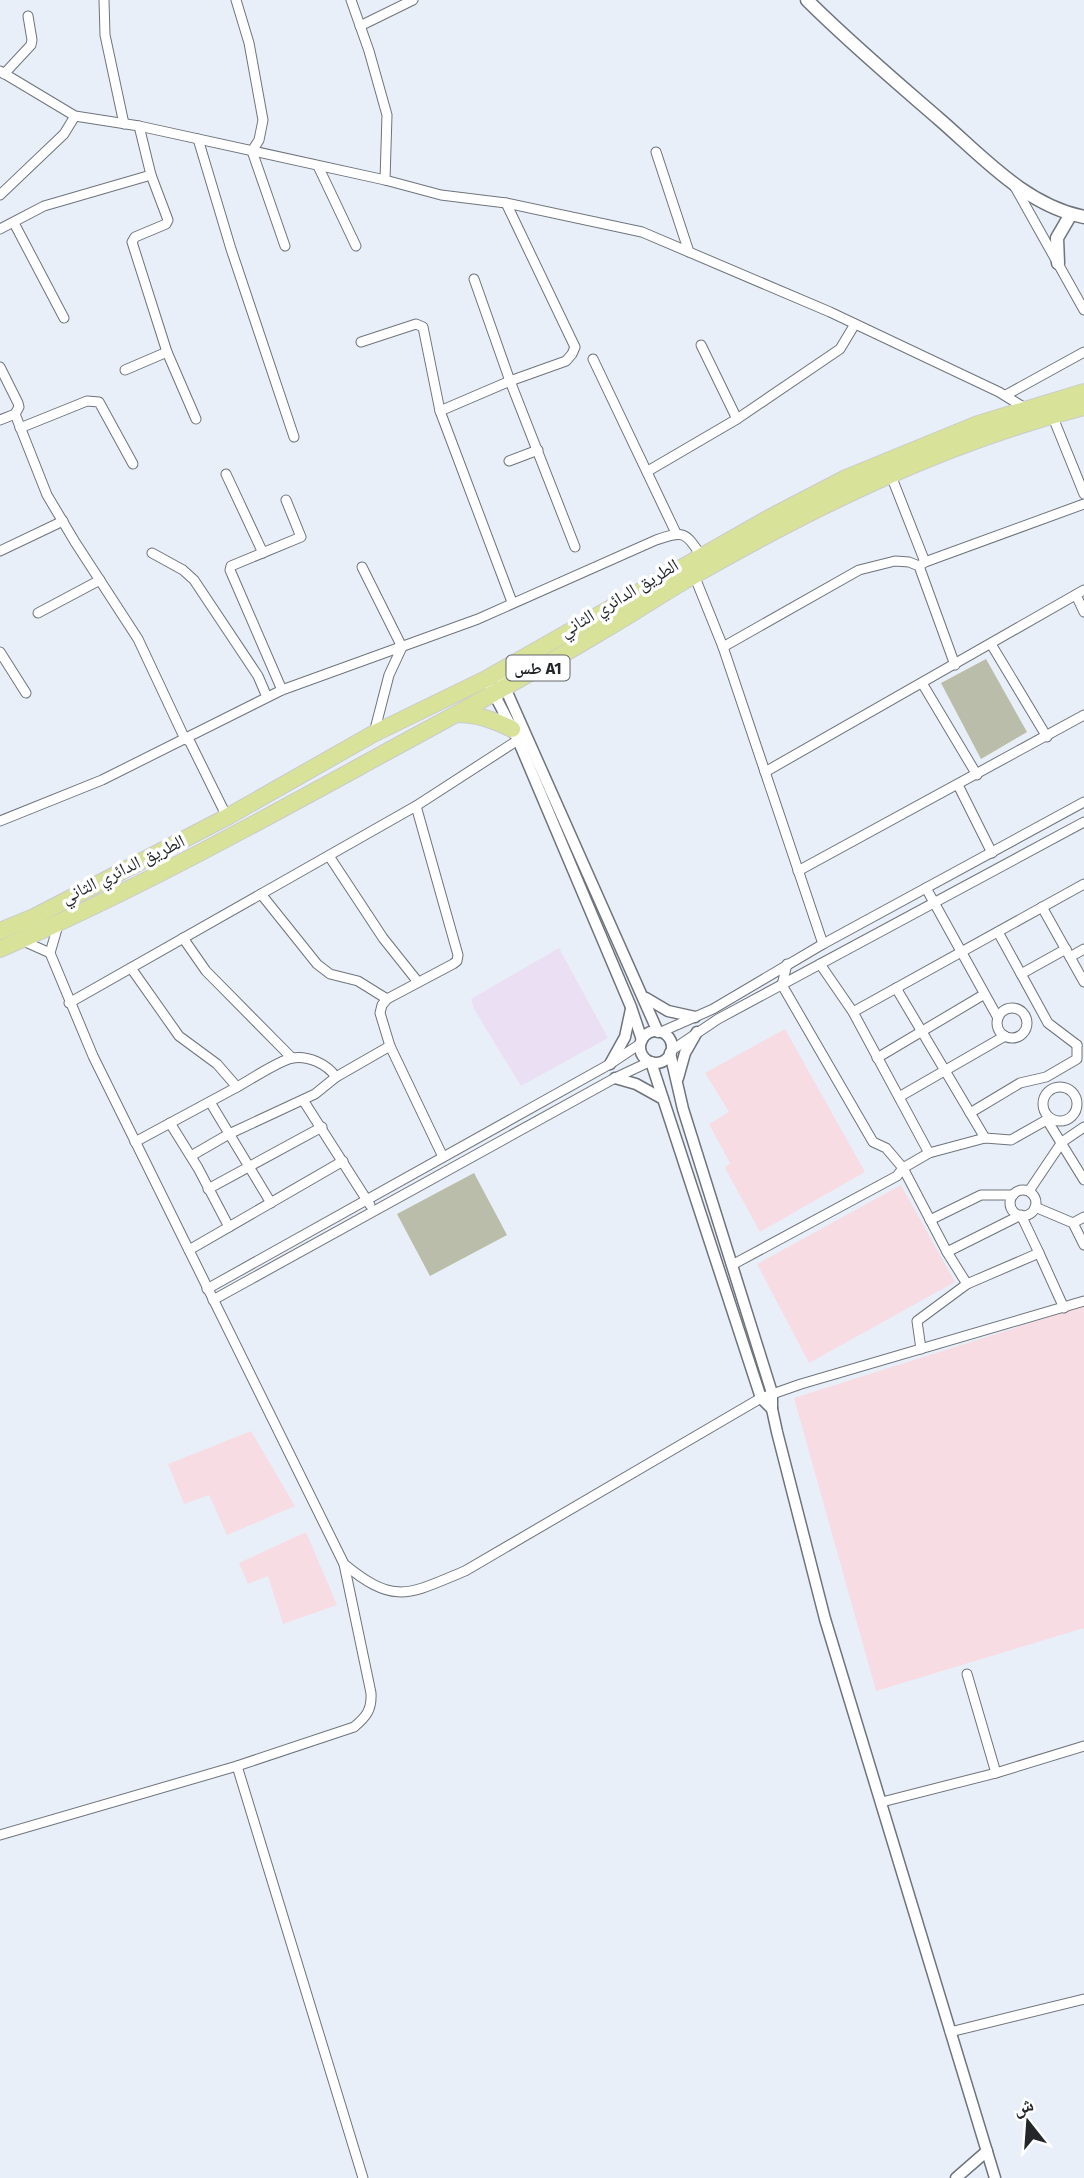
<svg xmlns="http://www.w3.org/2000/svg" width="1084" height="2178" font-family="'Fira Sans','Noto Naskh Arabic',sans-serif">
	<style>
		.education { fill: #f7dde3 }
		.medical { fill: #ebdff3 }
		.green { fill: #b9bda9 }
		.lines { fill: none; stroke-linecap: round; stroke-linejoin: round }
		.minor-casing { stroke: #6f747c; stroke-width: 11 }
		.tertiary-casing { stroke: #6f747c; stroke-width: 13 }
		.secondary-casing { stroke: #6f747c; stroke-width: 15 }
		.trunk-casing { stroke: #cacbcc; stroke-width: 18 }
		.minor { stroke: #fff; stroke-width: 9 }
		.tertiary { stroke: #fff; stroke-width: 10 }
		.secondary { stroke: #fff; stroke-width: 12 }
		.trunk { stroke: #d8e298; stroke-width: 16 }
		.labels { text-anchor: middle; stroke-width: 7; stroke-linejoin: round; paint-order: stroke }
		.shield { fill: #fff; stroke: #66686a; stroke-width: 2 }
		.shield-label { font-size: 16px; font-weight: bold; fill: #24272a }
		.street-label { font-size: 18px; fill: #24272a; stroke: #fff }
	</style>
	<rect width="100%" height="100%" fill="#e8eff8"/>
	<g class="education">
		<path d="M 785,1029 L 865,1172 L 760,1232 L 725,1168 L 730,1163 L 709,1124 L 729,1112 L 705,1073 Z"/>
		<path d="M 901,1185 L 955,1282 L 809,1363 L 757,1264 Z"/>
		<path d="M 1084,1306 L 1084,1628 L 876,1691 L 794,1398 Z"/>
		<path d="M 251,1431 L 295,1506 L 227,1535 L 209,1495 L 184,1504 L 168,1464 Z"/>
		<path d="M 306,1532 L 337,1605 L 283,1624 L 268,1576 L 248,1584 L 239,1563 Z"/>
	</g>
	<path class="medical" d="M 559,948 L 608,1038 L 521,1086 L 474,1009 L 471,999 Z"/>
	<g class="green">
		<path d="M 986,659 L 1027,732 L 981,759 L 941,683 Z"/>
		<path d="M 474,1173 L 507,1235 L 430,1276 L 397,1214 Z"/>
	</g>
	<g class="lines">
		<g class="minor-casing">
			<g id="minor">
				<path d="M 104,0 L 105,35 L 124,124"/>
				<path d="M 236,0 L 249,43 L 263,120 L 259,140 L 252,151 L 285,246"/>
				<path d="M 351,0 L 369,51 L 387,115 L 385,180"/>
				<path d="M 360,26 L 413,0"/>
				<path d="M 0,71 L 75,116 L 139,126 L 385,180 L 441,195 L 506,203 L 642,232 L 830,312 L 999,392 L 1025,408"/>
				<path d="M 4,74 L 31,45 L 32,40 L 28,16"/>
				<path d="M 198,139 L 231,249 L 294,437"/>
				<path d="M 656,152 L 689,252"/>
				<path d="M 318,166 L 356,246"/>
				<path d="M 151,175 L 168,220 L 166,224 L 135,237 L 132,242 L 167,352 L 196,419"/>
				<path d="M 1015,187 L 1084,310"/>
				<path d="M 0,195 L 64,134 L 75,116"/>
				<path d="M 506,203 L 575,347 L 572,354 L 566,361 L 510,381 L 440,411 L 512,602"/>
				<path d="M 14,223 L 64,318"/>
				<path d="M 0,229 L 44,206 L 151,175 L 139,126"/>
				<path d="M 474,279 L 510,381 L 575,547"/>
				<path d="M 361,342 L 416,324 L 423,327 L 440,411"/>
				<path d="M 593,359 L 676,533"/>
				<path d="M 0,367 L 18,403 L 19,407 L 15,414 L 47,495 L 75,542 L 138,639 L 185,739 L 190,742 L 227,817"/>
				<path d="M 125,370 L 167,352"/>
				<path d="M 1006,395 L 1084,352"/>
				<path d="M 1052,415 L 1084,494"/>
				<path d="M 737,419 L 840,349 L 855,324"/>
				<path d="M 0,420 L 15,414"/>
				<path d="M 20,428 L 87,401 L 99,402 L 133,464"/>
				<path d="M 509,461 L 538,450"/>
				<path d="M 648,471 L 737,419 L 701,345"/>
				<path d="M 890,473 L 925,562"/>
				<path d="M 226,474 L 263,553"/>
				<path d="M 0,551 L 63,521"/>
				<path d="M 152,553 L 183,570 L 194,580 L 258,676 L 267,697"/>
				<path d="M 919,566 L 925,562 L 1084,504"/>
				<path d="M 362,567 L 402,647 L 389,675 L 374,733"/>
				<path d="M 694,575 L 723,647 L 823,944"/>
				<path d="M 1076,595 L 1084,612"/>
				<path d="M 38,613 L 100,580"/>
				<path d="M 991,644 L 1047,737"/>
				<path d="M 723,647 L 859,570 L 895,561 L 909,562 L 919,566 L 955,665"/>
				<path d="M 0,652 L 26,693"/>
				<path d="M 922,683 L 977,775"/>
				<path d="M 282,690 L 230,570 L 231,566 L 301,537 L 286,500"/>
				<path d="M 765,772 L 1084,590"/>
				<path d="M 958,785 L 992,853"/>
				<path d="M 416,806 L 458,955 L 457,961 L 453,964 L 387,999 L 382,1005 L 380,1013 L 390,1046 L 443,1157"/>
				<path d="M 0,821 L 102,780 L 282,690 L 478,619 L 656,540 C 685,530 685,532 702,557"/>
				<path d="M 329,856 L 383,938 L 418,982"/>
				<path d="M 798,871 L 1084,715"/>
				<path d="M 926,888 L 998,1018"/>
				<path d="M 261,894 L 317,964 L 330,974 L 358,981 L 387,999"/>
				<path d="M 1042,907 L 1084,982"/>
				<path d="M 59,922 L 50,953 L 93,1056 L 344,1564 C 395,1606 409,1594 465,1571 L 761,1398 L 801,1384 L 1084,1301"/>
				<path d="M 998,932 L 1048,1023 L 1077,1045"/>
				<path d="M 183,938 L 206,971 L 292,1058"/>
				<path d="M 21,940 L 50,953"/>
				<path d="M 1070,957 L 1084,949"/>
				<path d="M 787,964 L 782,985 L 873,1142 L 886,1148 L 903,1168 L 947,1252 L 967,1284 L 917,1321 L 921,1349"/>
				<path d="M 820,964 L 853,1012 L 1084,884"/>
				<path d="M 131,968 L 179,1036 L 217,1064 L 237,1087 C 250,1080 278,1061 292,1058 C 308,1055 327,1064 336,1077"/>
				<path d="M 1021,974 L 1066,949"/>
				<path d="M 896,988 L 985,1138"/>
				<path d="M 69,1003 L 416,806 L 518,740"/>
				<circle cx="1012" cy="1023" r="15"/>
				<path d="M 853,1012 L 929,1153"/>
				<path d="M 661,1032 L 713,1009 L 823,944 L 1084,802"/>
				<path d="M 672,1050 L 718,1019 L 1084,822"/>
				<path d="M 877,1058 L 983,995"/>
				<circle cx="1060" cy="1104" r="17"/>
				<path d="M 899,1097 L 1005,1036"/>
				<path d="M 303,1100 L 370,1205"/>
				<path d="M 210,1102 L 271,1203"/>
				<path d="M 970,1113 L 1020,1083 L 1046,1077 L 1077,1059 L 1077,1045"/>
				<path d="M 1047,1120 L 1084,1180"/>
				<path d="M 170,1123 L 198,1168 L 229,1227"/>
				<path d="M 135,1142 L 237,1087"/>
				<path d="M 191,1156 L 229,1134 L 315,1094 L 336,1077 L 390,1046"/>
				<path d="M 208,1189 L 322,1127"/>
				<circle cx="1023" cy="1203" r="13"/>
				<path d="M 1029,1191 L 1062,1142 L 1084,1127"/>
				<path d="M 1035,1207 L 1073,1223 L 1084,1245"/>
				<path d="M 930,1220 L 981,1195 L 1013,1195"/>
				<path d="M 1073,1223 L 1084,1217"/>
				<path d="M 189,1250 L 343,1161"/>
				<path d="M 947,1252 L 1021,1215 L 1039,1253"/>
				<path d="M 732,1265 L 897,1176 L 903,1168 L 929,1153 L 985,1138 L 1011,1140 L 1050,1118"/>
				<path d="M 967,1284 L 1039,1253 L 1064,1308"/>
				<path d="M 207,1289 L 610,1064 L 640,1044"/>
				<path d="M 213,1300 L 615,1078 L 649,1062"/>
				<path d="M 967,1674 L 996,1773"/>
				<path d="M 237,1766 L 363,2178"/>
				<path d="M 882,1802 L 996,1773 L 1084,1746"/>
				<path d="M 0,1835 L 237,1766 L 354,1727 C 366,1717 372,1710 371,1693 L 344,1564"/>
				<path d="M 950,2032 L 1084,1999"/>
			</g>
		</g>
		<g class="tertiary-casing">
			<g id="tertiary">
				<path d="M 498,672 L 658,1032"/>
				<path d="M 491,688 L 518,740 L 631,1007 L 642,1040"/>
				<path d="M 646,998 L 668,1011 L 695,1017"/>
				<circle cx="656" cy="1047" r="16"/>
				<path d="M 670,1053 L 683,1109 L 772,1393 L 772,1409 L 777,1432 L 825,1619 L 995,2178"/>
				<path d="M 651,1062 L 761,1398 L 772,1409"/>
				<path d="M 610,1064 L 625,1037 L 631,1009"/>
				<path d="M 615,1078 L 636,1084 L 663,1099"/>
				<path d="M 678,1078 L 685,1053 L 697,1032"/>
				<path d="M 956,2178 L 987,2151"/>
			</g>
		</g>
		<g class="secondary-casing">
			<g id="secondary">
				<path d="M 807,0 C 849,42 894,80 939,119 C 983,157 1025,205 1084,217"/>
				<path d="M 1058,263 L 1057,238 L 1071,214"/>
			</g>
		</g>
		<g class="trunk-casing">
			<g id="trunk">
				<path d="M 457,714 C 478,714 493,720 512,729"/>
				<path d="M 0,931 L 34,917 L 227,817 L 373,734 L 486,679 L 769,518 L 846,478 L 978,424 L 1084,392"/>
				<path d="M 0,949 C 123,896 242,831 359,767 C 439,723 521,680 599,633 C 631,615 661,594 693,576 C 817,505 946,442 1084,407"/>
			</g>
		</g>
		<use href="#minor" class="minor"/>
		<use href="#tertiary" class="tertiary"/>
		<use href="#secondary" class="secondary"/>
		<use href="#trunk" class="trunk"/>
	</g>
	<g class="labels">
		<rect class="shield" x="506.5" y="655.5" width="63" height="25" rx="5"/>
		<g class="shield-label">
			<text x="538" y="674">طس A1</text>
		</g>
		<g class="street-label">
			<text transform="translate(619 598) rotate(-31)" y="6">الطريق الدائري الثاني</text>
			<text transform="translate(123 869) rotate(-26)" y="6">الطريق الدائري الثاني</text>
		</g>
	</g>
	<g transform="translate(1028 2122) rotate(343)" stroke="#ffffff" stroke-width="5" paint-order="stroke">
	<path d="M0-5L12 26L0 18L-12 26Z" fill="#24272a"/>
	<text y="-10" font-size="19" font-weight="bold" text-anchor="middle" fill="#24272a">ش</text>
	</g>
</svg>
